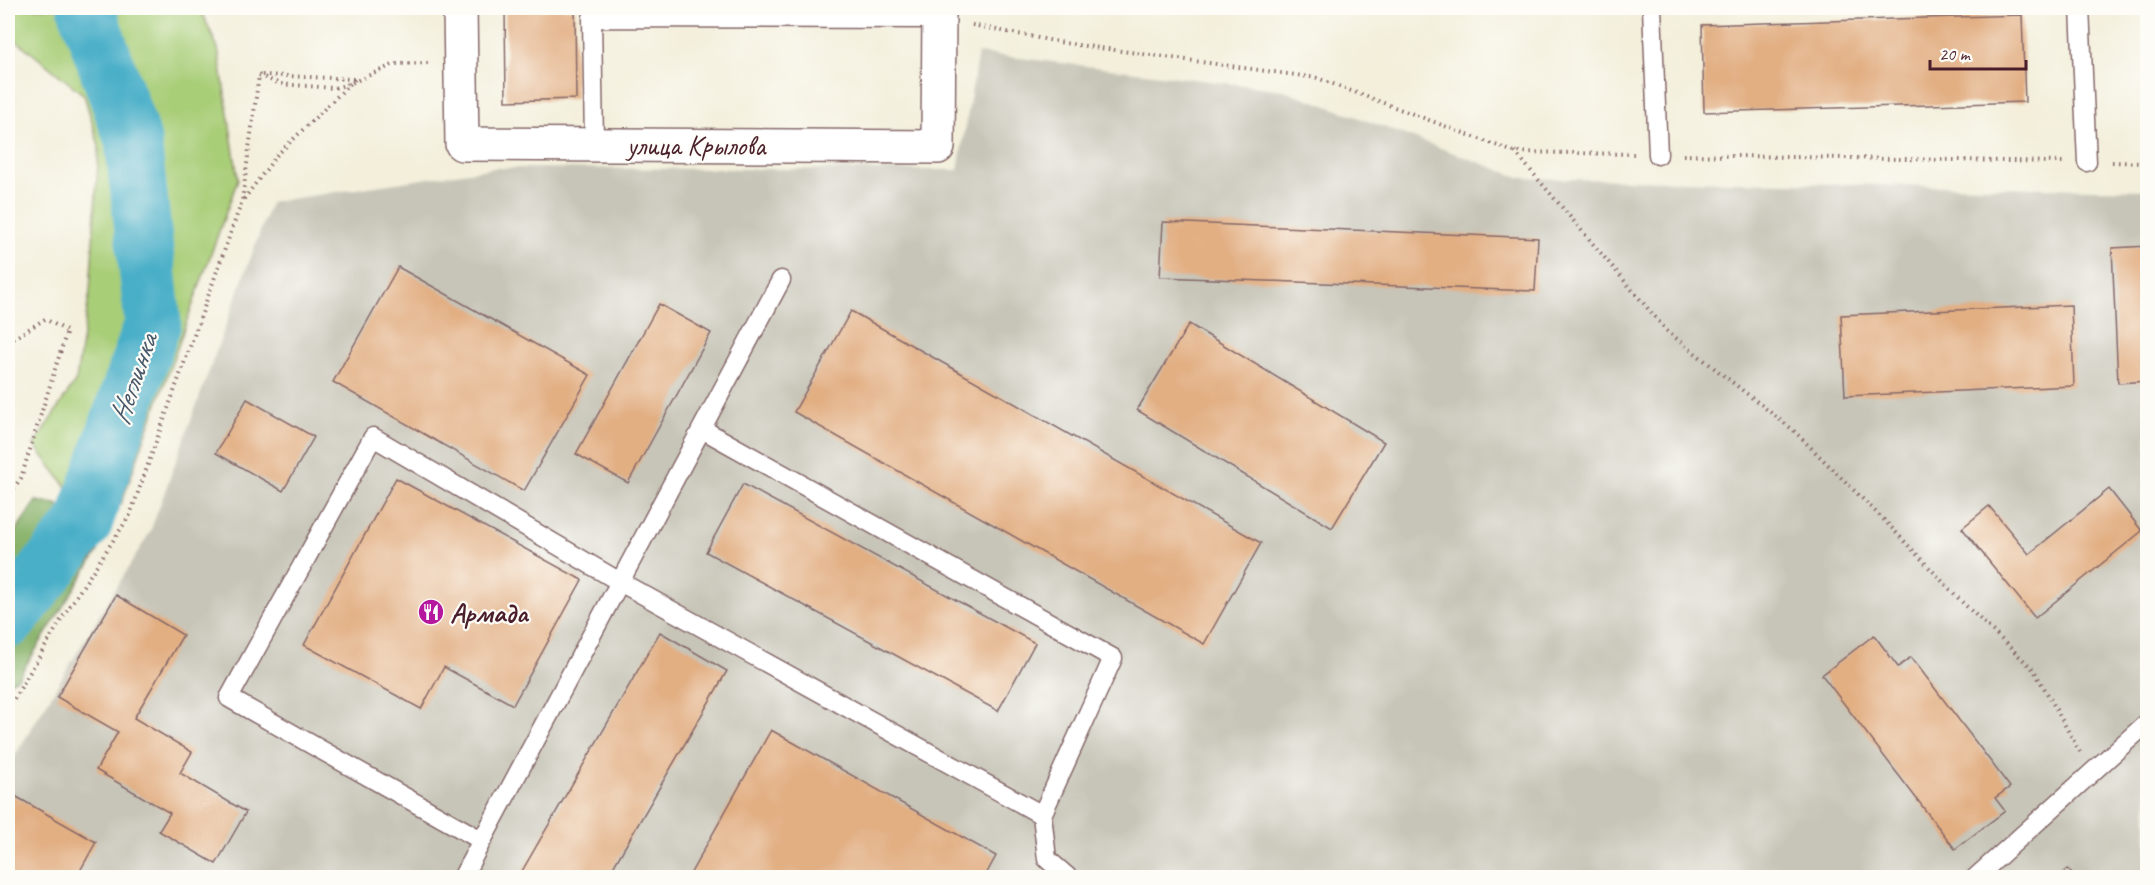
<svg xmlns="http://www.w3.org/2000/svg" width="2155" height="885" font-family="Caveat,sans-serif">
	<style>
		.industrial { fill: #c7c5b8 }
		.green { fill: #a9ce78; stroke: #7a7652; stroke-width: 1.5 }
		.forest { fill: #86b168; stroke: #68684a; stroke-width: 1.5 }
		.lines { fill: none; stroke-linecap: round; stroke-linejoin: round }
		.river { stroke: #49afc8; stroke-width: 57 }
		.building { fill: #e2af83 }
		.service-casing { stroke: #856869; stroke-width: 21 }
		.minor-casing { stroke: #856869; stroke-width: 36 }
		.path { stroke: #856869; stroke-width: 4; stroke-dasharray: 1.5 4.5; stroke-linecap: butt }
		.service { stroke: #fff; stroke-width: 18 }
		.minor { stroke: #fff; stroke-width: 33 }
		.labels { text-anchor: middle; stroke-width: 4.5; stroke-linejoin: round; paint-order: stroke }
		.street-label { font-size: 28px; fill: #4a1f2b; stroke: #fdfcf7 }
		.poi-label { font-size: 28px; font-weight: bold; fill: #4a1f2b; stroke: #fdfcf7; text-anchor: start }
		.water-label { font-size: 30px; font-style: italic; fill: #4a596a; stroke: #fdfcf7 }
	</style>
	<rect width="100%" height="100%" fill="#fdfcf7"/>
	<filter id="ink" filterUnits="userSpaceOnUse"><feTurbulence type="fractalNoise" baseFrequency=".0167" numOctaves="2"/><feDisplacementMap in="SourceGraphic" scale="12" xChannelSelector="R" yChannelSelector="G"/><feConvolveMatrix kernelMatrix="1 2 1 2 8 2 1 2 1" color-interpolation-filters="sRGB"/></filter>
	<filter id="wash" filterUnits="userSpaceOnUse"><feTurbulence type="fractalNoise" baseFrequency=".008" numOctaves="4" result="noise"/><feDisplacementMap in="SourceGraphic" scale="24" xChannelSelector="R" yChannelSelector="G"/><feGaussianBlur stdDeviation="1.35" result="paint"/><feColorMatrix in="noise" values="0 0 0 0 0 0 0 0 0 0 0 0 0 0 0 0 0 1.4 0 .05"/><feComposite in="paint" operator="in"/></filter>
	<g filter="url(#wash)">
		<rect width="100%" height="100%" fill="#f3efdb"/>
		<path class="industrial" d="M 978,53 L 1284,90 L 1521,178 L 2147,190 L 2147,877 L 8,877 L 8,767 L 150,532 L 271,202 L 495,168 L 958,170 Z"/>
		<path class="green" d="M 8,8 L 200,8 L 218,48 L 238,179 L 121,504 L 66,486 L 34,445 L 76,380 L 90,291 L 99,146 L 84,95 L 8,34 Z"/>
		<path class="forest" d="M 36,501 L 57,504 L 98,551 L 18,678 L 8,683 L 8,542 Z"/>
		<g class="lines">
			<path class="river" d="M 8,620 L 84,523 L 153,323 L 133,140 L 86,8"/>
		</g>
		<g id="blocks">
			<g class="building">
				<path d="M 505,8 L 575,8 L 576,99 L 506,101 Z"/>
				<path d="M 2022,15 L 2025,102 L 1704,112 L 1702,25 Z"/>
				<path d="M 1163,222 L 1538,238 L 1535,291 L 1160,277 Z"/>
				<path d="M 2148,246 L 2148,381 L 2118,383 L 2112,248 Z"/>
				<path d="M 398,267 L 590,375 L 524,491 L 333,382 Z"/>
				<path d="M 659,304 L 711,333 L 628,483 L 576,454 Z"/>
				<path d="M 2071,305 L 2074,386 L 1845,396 L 1841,315 Z"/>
				<path d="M 851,311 L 1261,543 L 1204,644 L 794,412 Z"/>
				<path d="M 1189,324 L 1384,442 L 1332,528 L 1137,410 Z"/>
				<path d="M 247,399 L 314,437 L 283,491 L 216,453 Z"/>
				<path d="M 396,478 L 582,580 L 513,705 L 444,667 L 421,709 L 304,645 Z"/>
				<path d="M 743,484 L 1035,643 L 998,711 L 706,552 Z"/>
				<path d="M 2109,489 L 2142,531 L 2035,618 L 1962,528 L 1989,506 L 2029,554 Z"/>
				<path d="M 116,595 L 183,635 L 134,718 L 192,752 L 180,773 L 246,812 L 216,864 L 159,831 L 170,813 L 96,770 L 118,732 L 57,697 Z"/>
				<path d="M 660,632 L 727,671 L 607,878 L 518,878 Z"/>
				<path d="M 1874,635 L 1898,667 L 1911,657 L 2010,787 L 1995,798 L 2005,811 L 1955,849 L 1822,675 Z"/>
				<path d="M 771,730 L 996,856 L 984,878 L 688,878 Z"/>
				<path d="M 8,792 L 96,842 L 76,878 L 8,878 Z"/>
				<path d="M 2068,869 L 2075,878 L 2057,878 Z"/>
			</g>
		</g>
	</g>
	<g filter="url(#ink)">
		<use href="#blocks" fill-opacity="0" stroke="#856869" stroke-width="1.5"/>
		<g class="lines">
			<g class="service-casing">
				<g id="service">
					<path d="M 1652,8 L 1658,155"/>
					<path d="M 2080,8 L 2087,162"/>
					<path d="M 594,145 L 592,18 L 940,19"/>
					<path d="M 702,429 L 1113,658 L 1042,815 L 1047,859 L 1069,878"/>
					<path d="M 481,840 L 229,698 L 373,437 L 620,582 L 1042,815"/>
					<path d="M 462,878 L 781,280"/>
					<path d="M 1975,878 L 2148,722"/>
				</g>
			</g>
			<g class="minor-casing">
				<path id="minor" d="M 460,8 L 462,144 L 938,147 L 939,8"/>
			</g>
			<g class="path">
				<path d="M 972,25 L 1064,43 L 1317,78 L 1514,152 L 1634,154"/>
				<path d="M 259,75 L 280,84 L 334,88 L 349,84 L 395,64 L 429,63"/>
				<path d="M 262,75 L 354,79"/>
				<path d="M 1515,152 L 1667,331 L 1793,430 L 1886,522 L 1964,604 L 2034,670 L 2080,752"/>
				<path d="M 1683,155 L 2063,162"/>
				<path d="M 2112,162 L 2148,163"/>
				<path d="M 244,199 L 277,155 L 355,79"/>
				<path d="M 8,342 L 45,319 L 67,331 L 21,478 L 8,496"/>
				<path d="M 8,709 L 67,610 L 130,515 L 242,201 L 259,75"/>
			</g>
			<use href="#service" class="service"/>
			<use href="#minor" class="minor"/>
		</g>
	</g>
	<defs>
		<g id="restaurant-disc" transform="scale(1.35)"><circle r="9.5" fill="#b5179e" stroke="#fdfcf7"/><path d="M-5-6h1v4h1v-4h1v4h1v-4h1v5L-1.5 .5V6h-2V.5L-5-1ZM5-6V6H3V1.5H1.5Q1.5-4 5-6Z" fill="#fff"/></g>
	</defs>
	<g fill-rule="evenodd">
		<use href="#restaurant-disc" x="431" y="612"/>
	</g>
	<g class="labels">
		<g class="street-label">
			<text x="696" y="155">улица Крылова</text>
		</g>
		<g class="poi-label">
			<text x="450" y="622">Армада</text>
		</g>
		<g class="water-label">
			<text transform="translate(133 379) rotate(-71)" y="10">Неглинка</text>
		</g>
	</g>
	<rect width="2155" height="885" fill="none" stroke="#fdfcf7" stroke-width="30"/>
	<path d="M1930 60v9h96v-9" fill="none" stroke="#4a1f2b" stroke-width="3"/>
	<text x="1939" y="60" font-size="18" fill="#4a1f2b" stroke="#fdfcf7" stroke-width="4.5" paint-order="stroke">20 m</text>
</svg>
